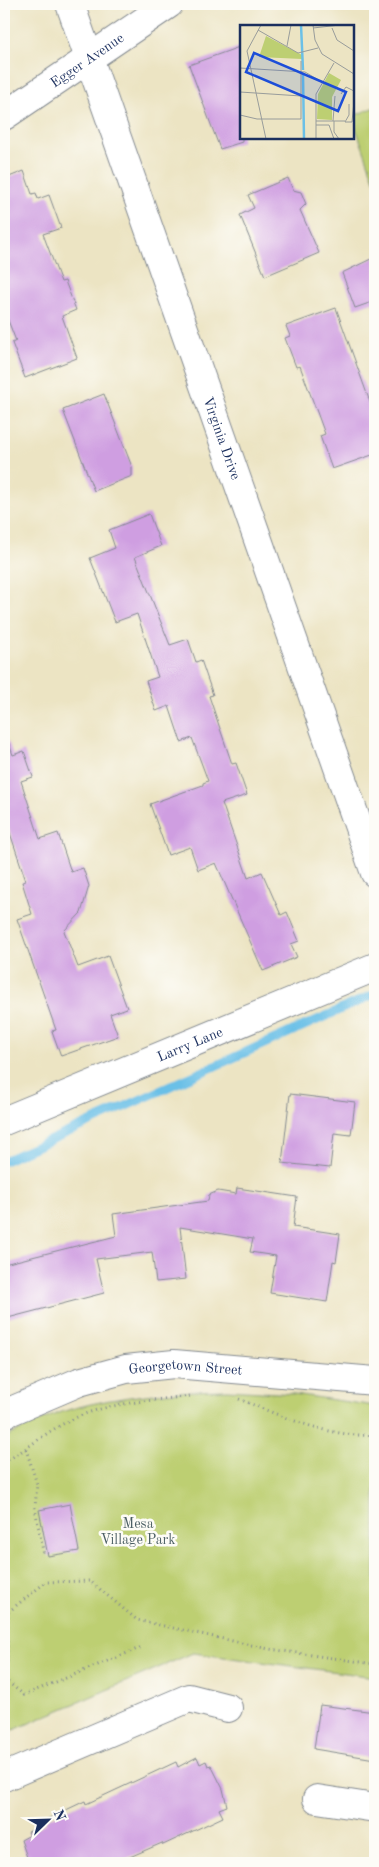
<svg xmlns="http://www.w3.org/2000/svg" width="379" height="1867" font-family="'Old Standard TT',serif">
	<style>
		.green { fill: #bdcf72; stroke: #6c7f68 }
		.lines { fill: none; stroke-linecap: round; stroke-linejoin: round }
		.stream { stroke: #6bc0e7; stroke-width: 9 }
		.building { fill: #cf9ee1 }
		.minor-casing { stroke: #848a90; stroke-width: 30 }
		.path { stroke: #848a90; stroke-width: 3; stroke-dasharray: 1 4; stroke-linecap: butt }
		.minor { stroke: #fff; stroke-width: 28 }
		.labels { text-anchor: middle; stroke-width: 5; stroke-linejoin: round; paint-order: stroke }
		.street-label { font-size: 14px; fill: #1b2f5e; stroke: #fdfcf7 }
		.park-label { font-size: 14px; fill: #4c5f64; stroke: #fdfcf7 }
		.inset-river { fill: none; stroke: #6bc0e7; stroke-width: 2.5 }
		.inset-road { fill: none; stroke: #989c9b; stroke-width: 1 }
		.view { fill: #1d4ed8; fill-opacity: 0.15; stroke: #1d4ed8; stroke-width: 2.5 }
		.inset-edge { fill: none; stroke: #1b2f5e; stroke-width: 2.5 }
	</style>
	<rect width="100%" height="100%" fill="#fdfcf7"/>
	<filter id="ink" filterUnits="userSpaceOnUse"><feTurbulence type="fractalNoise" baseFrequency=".02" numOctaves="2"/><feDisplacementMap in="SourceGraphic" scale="10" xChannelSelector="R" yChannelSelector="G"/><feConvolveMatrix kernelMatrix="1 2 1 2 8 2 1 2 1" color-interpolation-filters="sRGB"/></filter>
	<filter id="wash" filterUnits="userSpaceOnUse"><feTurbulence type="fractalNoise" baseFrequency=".0096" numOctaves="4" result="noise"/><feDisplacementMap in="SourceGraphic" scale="20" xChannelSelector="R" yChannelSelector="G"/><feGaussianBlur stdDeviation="1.12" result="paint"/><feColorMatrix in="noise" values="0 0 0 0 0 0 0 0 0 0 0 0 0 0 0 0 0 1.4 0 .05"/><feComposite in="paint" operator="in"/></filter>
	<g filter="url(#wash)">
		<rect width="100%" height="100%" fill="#ece4c3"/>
		<g class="green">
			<path d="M 375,107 L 375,182 L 353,120 L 353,116 Z"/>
			<path d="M 227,1390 L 294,1394 L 375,1406 L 375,1677 L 193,1653 L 4,1734 L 4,1438 C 25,1428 48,1416 71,1409 C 121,1395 175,1391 227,1390 Z"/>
		</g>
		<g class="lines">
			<path class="stream" d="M 4,1161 L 375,994"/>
		</g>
		<g id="blocks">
			<g class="building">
				<path d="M 242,46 L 242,142 L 220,149 L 189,65 Z"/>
				<path d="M 24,171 L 32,194 L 36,193 L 38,199 L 49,195 L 61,228 L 43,234 L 61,282 L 65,281 L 76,310 L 62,316 L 77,358 L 25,378 L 12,343 L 16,341 L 4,310 L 4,179 Z"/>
				<path d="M 288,178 L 293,190 L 301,192 L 306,204 L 300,210 L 319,253 L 265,276 L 240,215 L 254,208 L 248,195 Z"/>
				<path d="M 375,257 L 375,301 L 355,308 L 342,273 Z"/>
				<path d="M 336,308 L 375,416 L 375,454 L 332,469 L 320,436 L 325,434 L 300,366 L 296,367 L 285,338 L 290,336 L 286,326 Z"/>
				<path d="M 104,394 L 132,467 L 132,476 L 94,491 L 63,410 Z"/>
				<path d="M 149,514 L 161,546 L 135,557 L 170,645 L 188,639 L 196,662 L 201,660 L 213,695 L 209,696 L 232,764 L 236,763 L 247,795 L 222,803 L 248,878 L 262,872 L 281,915 L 287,912 L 299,941 L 291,944 L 297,957 L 263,971 L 216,863 L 198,870 L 190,847 L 168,855 L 150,804 L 203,785 L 203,783 L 208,781 L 192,738 L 181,742 L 169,706 L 156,711 L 146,681 L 158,677 L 137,614 L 115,622 L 90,558 L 115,548 L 109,530 Z"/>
				<path d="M 8,741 L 13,755 L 24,751 L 33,777 L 21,781 L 40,839 L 58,833 L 71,872 L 83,868 L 89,886 L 81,913 L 64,931 L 78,967 L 108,956 L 127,1008 L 110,1014 L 118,1036 L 61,1056 L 52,1031 L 56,1030 L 17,919 L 32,914 L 22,882 L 26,881 L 4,815 L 4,742 Z"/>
				<path d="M 290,1094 L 355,1102 L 351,1135 L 334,1133 L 330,1168 L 282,1163 Z"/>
				<path d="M 237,1188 L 297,1197 L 293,1227 L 340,1234 L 336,1262 L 333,1261 L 327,1302 L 270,1293 L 276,1256 L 250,1252 L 253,1239 L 180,1227 L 186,1279 L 156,1282 L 152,1252 L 96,1259 L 104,1293 L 4,1319 L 4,1264 L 116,1236 L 113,1214 L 208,1201 L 209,1195 L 218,1191 L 236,1194 Z"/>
				<path d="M 70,1504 L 79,1551 L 48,1556 L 39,1510 Z"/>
				<path d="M 320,1705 L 375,1712 L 375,1759 L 314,1749 Z"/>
				<path d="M 197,1757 L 200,1764 L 206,1761 L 208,1766 L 211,1765 L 223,1789 L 227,1806 L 219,1809 L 223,1817 L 163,1845 L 162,1843 L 116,1863 L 29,1863 L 21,1840 L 30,1835 L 28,1832 L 46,1823 L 45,1820 L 85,1801 L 86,1804 L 176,1762 L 178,1767 Z"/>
			</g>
		</g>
	</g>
	<g filter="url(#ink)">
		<use href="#blocks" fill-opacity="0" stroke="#848a90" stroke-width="1"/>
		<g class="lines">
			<g class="minor-casing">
				<g id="minor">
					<path id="s1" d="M 70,4 L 375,873"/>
					<path id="s2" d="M 4,116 L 169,4"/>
					<path id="s3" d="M 4,1121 L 375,967"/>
					<path id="s4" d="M 4,1414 L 79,1382 L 126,1369 L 174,1364 L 375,1381"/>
					<path d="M 4,1777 L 189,1698 L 228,1708"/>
					<path d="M 317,1799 L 375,1808"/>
				</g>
			</g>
			<g class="path">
				<path d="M 239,1399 C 281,1416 329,1438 375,1435"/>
				<path d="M 26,1449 L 37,1484 L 35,1508 L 44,1556"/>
				<path d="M 4,1462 C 28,1449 48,1430 73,1419 C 108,1402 151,1401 190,1396"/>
				<path d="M 4,1671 L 7,1665 L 8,1612 L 46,1582 L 90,1581 L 137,1620 L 269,1649 L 375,1664"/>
				<path d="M 4,1679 L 24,1695 L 142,1647"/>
			</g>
			<use href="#minor" class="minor"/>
		</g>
	</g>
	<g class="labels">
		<g class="street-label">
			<text dy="5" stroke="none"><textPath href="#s2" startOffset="100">Egger Avenue</textPath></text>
			<text dy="5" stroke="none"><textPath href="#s1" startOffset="460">Virginia Drive</textPath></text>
			<text dy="5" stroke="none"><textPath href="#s3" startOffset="201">Larry Lane</textPath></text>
			<text dy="5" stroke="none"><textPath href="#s4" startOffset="190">Georgetown Street</textPath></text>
		</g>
		<g class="park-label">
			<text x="138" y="1528">Mesa<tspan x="138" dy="16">Village Park</tspan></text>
		</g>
	</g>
	<g transform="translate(240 25)">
		<rect width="114" height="114" fill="#ece4c3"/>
		<path d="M 26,11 L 62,30 L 62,34 L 19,32 ZM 89,48 L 101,55 L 92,72 L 92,95 L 77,94 L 78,69 Z" fill="#bdcf72"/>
		<path class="inset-river" d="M 61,0 L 63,45M 63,49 L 64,114"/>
		<path class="inset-road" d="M 21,0 L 7,26 L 26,114M 73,0 L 75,15 L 82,29 L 114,49M 73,3 L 100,0M 92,3 L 97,15 L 114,26M 18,5 L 58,28 L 78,23M 47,21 L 51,0M 0,43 L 65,47 L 82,57M 0,67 L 61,71M 101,69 L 106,62 L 114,66M 95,71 L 93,96 L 105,96M 109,79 L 109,90 L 105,97 L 112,97M 0,90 L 17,94 L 61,94 L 61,36M 76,96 L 93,96M 94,96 L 94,107 L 99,114M 112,97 L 114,76M 76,100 L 89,100 L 94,114M 76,114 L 76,69 L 94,38"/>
		<path class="view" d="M 14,28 L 106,67 L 98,86 L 6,47 Z"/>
		<rect width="114" height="114" class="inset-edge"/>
	</g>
	<rect width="379" height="1867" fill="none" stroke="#fdfcf7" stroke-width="20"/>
	<g transform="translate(48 1820) rotate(67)" stroke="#fdfcf7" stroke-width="4" paint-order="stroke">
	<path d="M0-4L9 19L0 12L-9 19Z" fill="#1b2f5e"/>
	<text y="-8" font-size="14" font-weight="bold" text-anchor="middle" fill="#1b2f5e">N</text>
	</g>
</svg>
